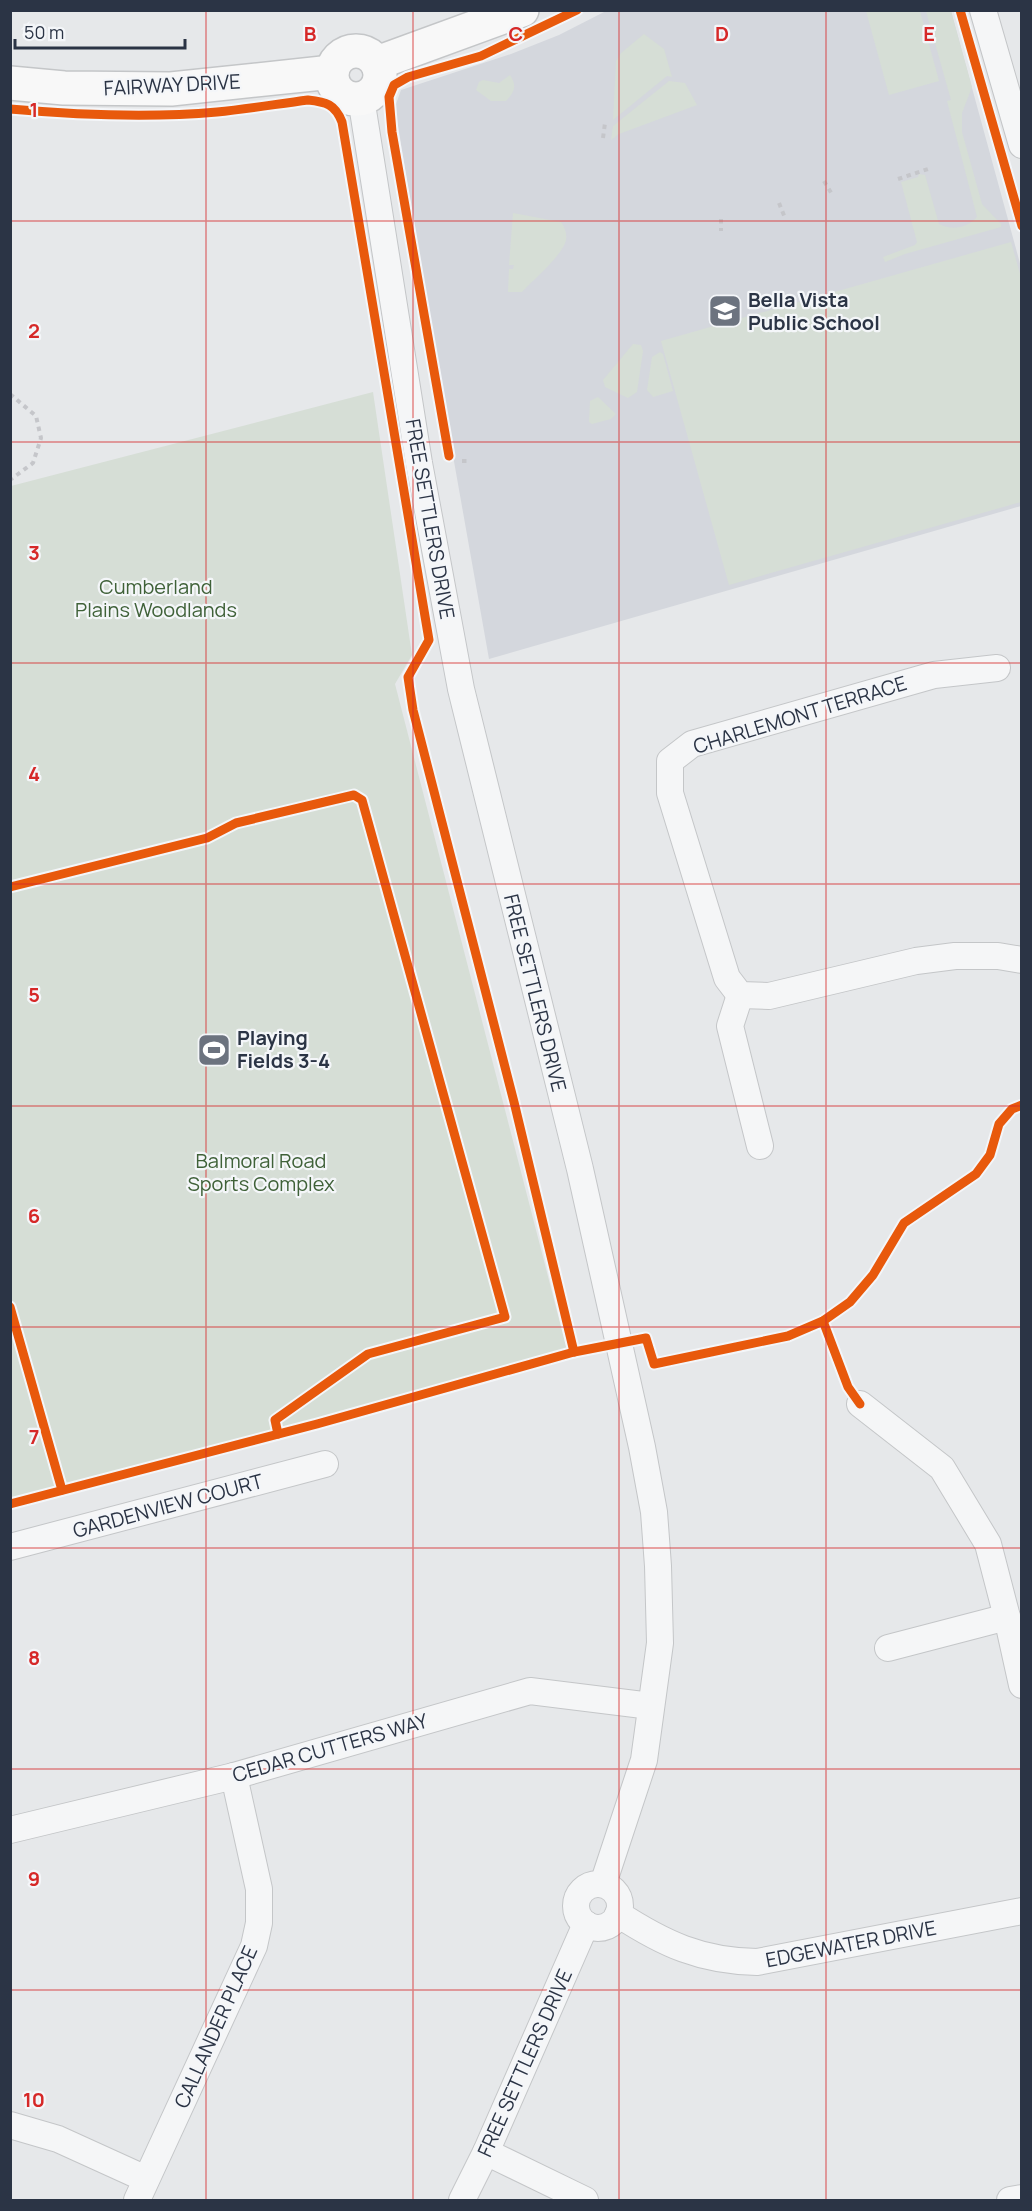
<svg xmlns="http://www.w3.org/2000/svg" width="1032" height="2211" font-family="Manrope,sans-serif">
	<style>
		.built { fill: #d4d7dd }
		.green { fill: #d6ded6 }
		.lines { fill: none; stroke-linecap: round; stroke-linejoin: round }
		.street-casing { stroke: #c4c6c8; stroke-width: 28 }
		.secondary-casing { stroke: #c4c6c8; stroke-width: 36 }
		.path { stroke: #c5c6ca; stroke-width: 4; stroke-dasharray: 4.5 4.5; stroke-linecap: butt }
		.street { stroke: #f5f6f7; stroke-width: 26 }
		.secondary { stroke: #f8f8f8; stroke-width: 33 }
		.cycleway-casing { stroke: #f4f6f9; stroke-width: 13 }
		.cycleway { stroke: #e8590c; stroke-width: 9 }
		.grid { fill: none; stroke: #d62828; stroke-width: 1.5; stroke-opacity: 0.55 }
		.labels { text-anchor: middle; stroke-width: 4.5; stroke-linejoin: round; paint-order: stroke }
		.street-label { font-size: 20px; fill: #2b3445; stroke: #f4f6f9 }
		.poi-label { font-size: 20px; font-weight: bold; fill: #2b3445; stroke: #f4f6f9; text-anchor: start }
		.park-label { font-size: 20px; fill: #3f6138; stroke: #f4f6f9 }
		.grid-label { font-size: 20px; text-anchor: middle; font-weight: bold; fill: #d62828; stroke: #f4f6f9; stroke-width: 4.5; stroke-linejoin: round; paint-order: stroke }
	</style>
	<rect width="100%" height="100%" fill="#e6e8ea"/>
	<path class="built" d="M 606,11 L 951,11 L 1021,267 L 1021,506 L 489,659 L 435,354 L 395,107 L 401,90 L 511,54 L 559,35 Z"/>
	<g class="green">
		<path d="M 866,11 L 920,11 L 939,81 L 889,95 Z"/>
		<path d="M 926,11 L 951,11 L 972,87 L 962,113 L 962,132 L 982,204 L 1001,224 L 1001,227 L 905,254 L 885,262 L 883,257 L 915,245 L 917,242 L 901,182 L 918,177 L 919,174 L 925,175 L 939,224 C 952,231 967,228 977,217 L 947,101 L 951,100 Z"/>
		<path d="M 644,34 L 664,49 L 672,77 L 667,76 L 613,120 L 616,61 L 621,53 Z"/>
		<path d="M 510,75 C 517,86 515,91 506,101 L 491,101 L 476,90 L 479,82 L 483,80 L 499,83 Z"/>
		<path d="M 669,81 L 685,83 L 697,105 L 619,134 L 611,140 L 613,126 Z"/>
		<path d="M 513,213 L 561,222 C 565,228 567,233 566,240 C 563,255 533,280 522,292 L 508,292 L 509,269 L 513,269 L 514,265 L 509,265 Z"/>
		<path d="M 1011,242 L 1022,281 L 1021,502 L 729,585 L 661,341 Z"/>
		<path d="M 633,344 L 641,345 L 643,351 L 637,392 L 628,398 L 605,387 L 603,380 Z"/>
		<path d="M 660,352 L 663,354 L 673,391 L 653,397 L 647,390 L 652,357 Z"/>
		<path d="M 373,392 L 412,655 L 395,684 L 567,1350 L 11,1503 L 11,486 Z"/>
		<path d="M 598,397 L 616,414 L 611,419 L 592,424 L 589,422 L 590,401 Z"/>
	</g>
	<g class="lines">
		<g class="street-casing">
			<g id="street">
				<path d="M 983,10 L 1022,145"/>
				<path d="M 361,98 L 419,463 L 461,689 L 580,1169 L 642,1447 L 654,1512 L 658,1566 L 660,1643 L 644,1760 L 603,1884"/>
				<path d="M 997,668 L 934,675 L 692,744 L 670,761 L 670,793 L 727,978 L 740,995 L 769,996 L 916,961 L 955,956 L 998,956 L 1022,960"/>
				<path d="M 740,995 L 730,1026 L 760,1146"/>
				<path d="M 860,1404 L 942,1468 L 988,1544 L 1007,1617 L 1022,1685"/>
				<path d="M 10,1547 L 325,1464"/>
				<path d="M 888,1648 L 1007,1617"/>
				<path d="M 10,1830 L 234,1776 L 530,1691 L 651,1706"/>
				<circle cx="598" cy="1906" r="22"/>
				<path d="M 618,1914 C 664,1944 701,1961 757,1962 L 1022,1911"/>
				<path d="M 10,2125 L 58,2139 L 146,2179"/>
				<path d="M 486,2152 L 585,2200"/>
				<path d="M 137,2200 L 254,1946 L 259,1923 L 259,1889 L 234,1776"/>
				<path d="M 462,2200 L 486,2152 L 586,1924"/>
				<path d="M 1010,2200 L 1022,2198"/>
			</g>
		</g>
		<g class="secondary-casing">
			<g id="secondary">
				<circle cx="356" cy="75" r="24"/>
				<path d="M 377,63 L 522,10"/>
				<path d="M 10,83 L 64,88 L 171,89 L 332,72"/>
			</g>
		</g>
		<g class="path">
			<path d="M 603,138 L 605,123"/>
			<path d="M 898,179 L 928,169"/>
			<path d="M 824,181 L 833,196"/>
			<path d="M 779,203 L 785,218"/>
			<path d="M 721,219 L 721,231"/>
			<path d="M 10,394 L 36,416 L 41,438 L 33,463 L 10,480"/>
			<path d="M 462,461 L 471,461"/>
		</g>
		<use href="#street" class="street"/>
		<use href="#secondary" class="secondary"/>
		<g class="cycleway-casing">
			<g id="cycleway">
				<path d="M 960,10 L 1022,226"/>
				<path d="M 10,109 C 78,115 149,118 217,112 C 247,109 277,104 308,100 C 326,102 335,104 342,122 L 429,640 L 408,677 L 413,710 L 514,1102 L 574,1352"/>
				<path d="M 449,456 L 392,132 L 389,97 L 394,85 L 408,77 L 481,56 L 577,10"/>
				<path d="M 10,887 L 207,838 L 236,823 L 354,795 L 362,800 L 505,1317 L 368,1354 L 275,1420 L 278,1434"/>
				<path d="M 10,1307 L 62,1490"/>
				<path d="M 823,1321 L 848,1387 L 860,1404"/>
				<path d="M 10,1504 L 317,1424 L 574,1352 L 646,1338 L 654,1364 L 788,1336 L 823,1321 L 850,1302 L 873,1275 L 904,1223 L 976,1174 L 990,1155 L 999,1124 L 1012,1109 L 1022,1105"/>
			</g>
		</g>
		<use href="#cycleway" class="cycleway"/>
	</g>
	<path class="grid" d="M 206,10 L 206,2200M 413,10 L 413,2200M 619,10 L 619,2200M 826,10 L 826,2200M 10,221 L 1022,221M 10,442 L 1022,442M 10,663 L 1022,663M 10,884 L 1022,884M 10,1106 L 1022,1106M 10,1327 L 1022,1327M 10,1548 L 1022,1548M 10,1769 L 1022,1769M 10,1990 L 1022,1990"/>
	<defs>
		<g id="school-square" transform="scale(1.725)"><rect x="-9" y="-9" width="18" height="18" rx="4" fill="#6c737f" stroke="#f4f6f9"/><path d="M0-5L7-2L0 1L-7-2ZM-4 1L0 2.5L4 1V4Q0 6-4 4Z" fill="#fff"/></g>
		<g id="stadium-square" transform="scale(1.725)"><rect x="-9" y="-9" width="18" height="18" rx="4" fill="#6c737f" stroke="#f4f6f9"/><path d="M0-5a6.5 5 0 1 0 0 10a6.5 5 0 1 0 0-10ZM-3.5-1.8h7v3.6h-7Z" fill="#fff"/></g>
	</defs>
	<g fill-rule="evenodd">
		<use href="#school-square" x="725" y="311"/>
		<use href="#stadium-square" x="214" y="1050"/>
	</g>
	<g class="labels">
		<g class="street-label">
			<text transform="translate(172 85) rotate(-3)" y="7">FAIRWAY DRIVE</text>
			<text transform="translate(430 519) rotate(80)" y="7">FREE SETTLERS DRIVE</text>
			<text transform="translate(800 715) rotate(-17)" y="7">CHARLEMONT TERRACE</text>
			<text transform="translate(535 993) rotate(76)" y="7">FREE SETTLERS DRIVE</text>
			<text transform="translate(168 1506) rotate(-15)" y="7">GARDENVIEW COURT</text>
			<text transform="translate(330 1748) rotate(-16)" y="7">CEDAR CUTTERS WAY</text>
			<text transform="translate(851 1944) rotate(-11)" y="7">EDGEWATER DRIVE</text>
			<text transform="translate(216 2027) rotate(-66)" y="7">CALLANDER PLACE</text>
			<text transform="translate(525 2063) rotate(-66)" y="7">FREE SETTLERS DRIVE</text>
		</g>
		<g class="poi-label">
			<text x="748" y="307">Bella Vista<tspan x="748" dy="23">Public School</tspan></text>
			<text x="237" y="1045">Playing<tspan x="237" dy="23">Fields 3-4</tspan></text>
		</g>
		<g class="park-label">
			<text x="156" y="594">Cumberland<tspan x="156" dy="23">Plains Woodlands</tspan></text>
			<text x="261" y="1168">Balmoral Road<tspan x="261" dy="23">Sports Complex</tspan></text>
		</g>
	</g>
	<g class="grid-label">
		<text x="310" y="41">B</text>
		<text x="516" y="41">C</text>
		<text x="722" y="41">D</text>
		<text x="929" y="41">E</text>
		<text x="34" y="117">1</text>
		<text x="34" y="338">2</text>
		<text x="34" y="560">3</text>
		<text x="34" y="781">4</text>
		<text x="34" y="1002">5</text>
		<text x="34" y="1223">6</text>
		<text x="34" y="1444">7</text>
		<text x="34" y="1665">8</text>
		<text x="34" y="1886">9</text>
		<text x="34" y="2107">10</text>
	</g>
	<rect width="1032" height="2211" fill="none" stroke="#2b3445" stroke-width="24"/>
	<path d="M15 39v9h170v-9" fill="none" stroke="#2b3445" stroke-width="3"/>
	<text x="24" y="39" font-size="18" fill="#2b3445" stroke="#f4f6f9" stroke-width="4.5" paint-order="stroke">50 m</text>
</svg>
